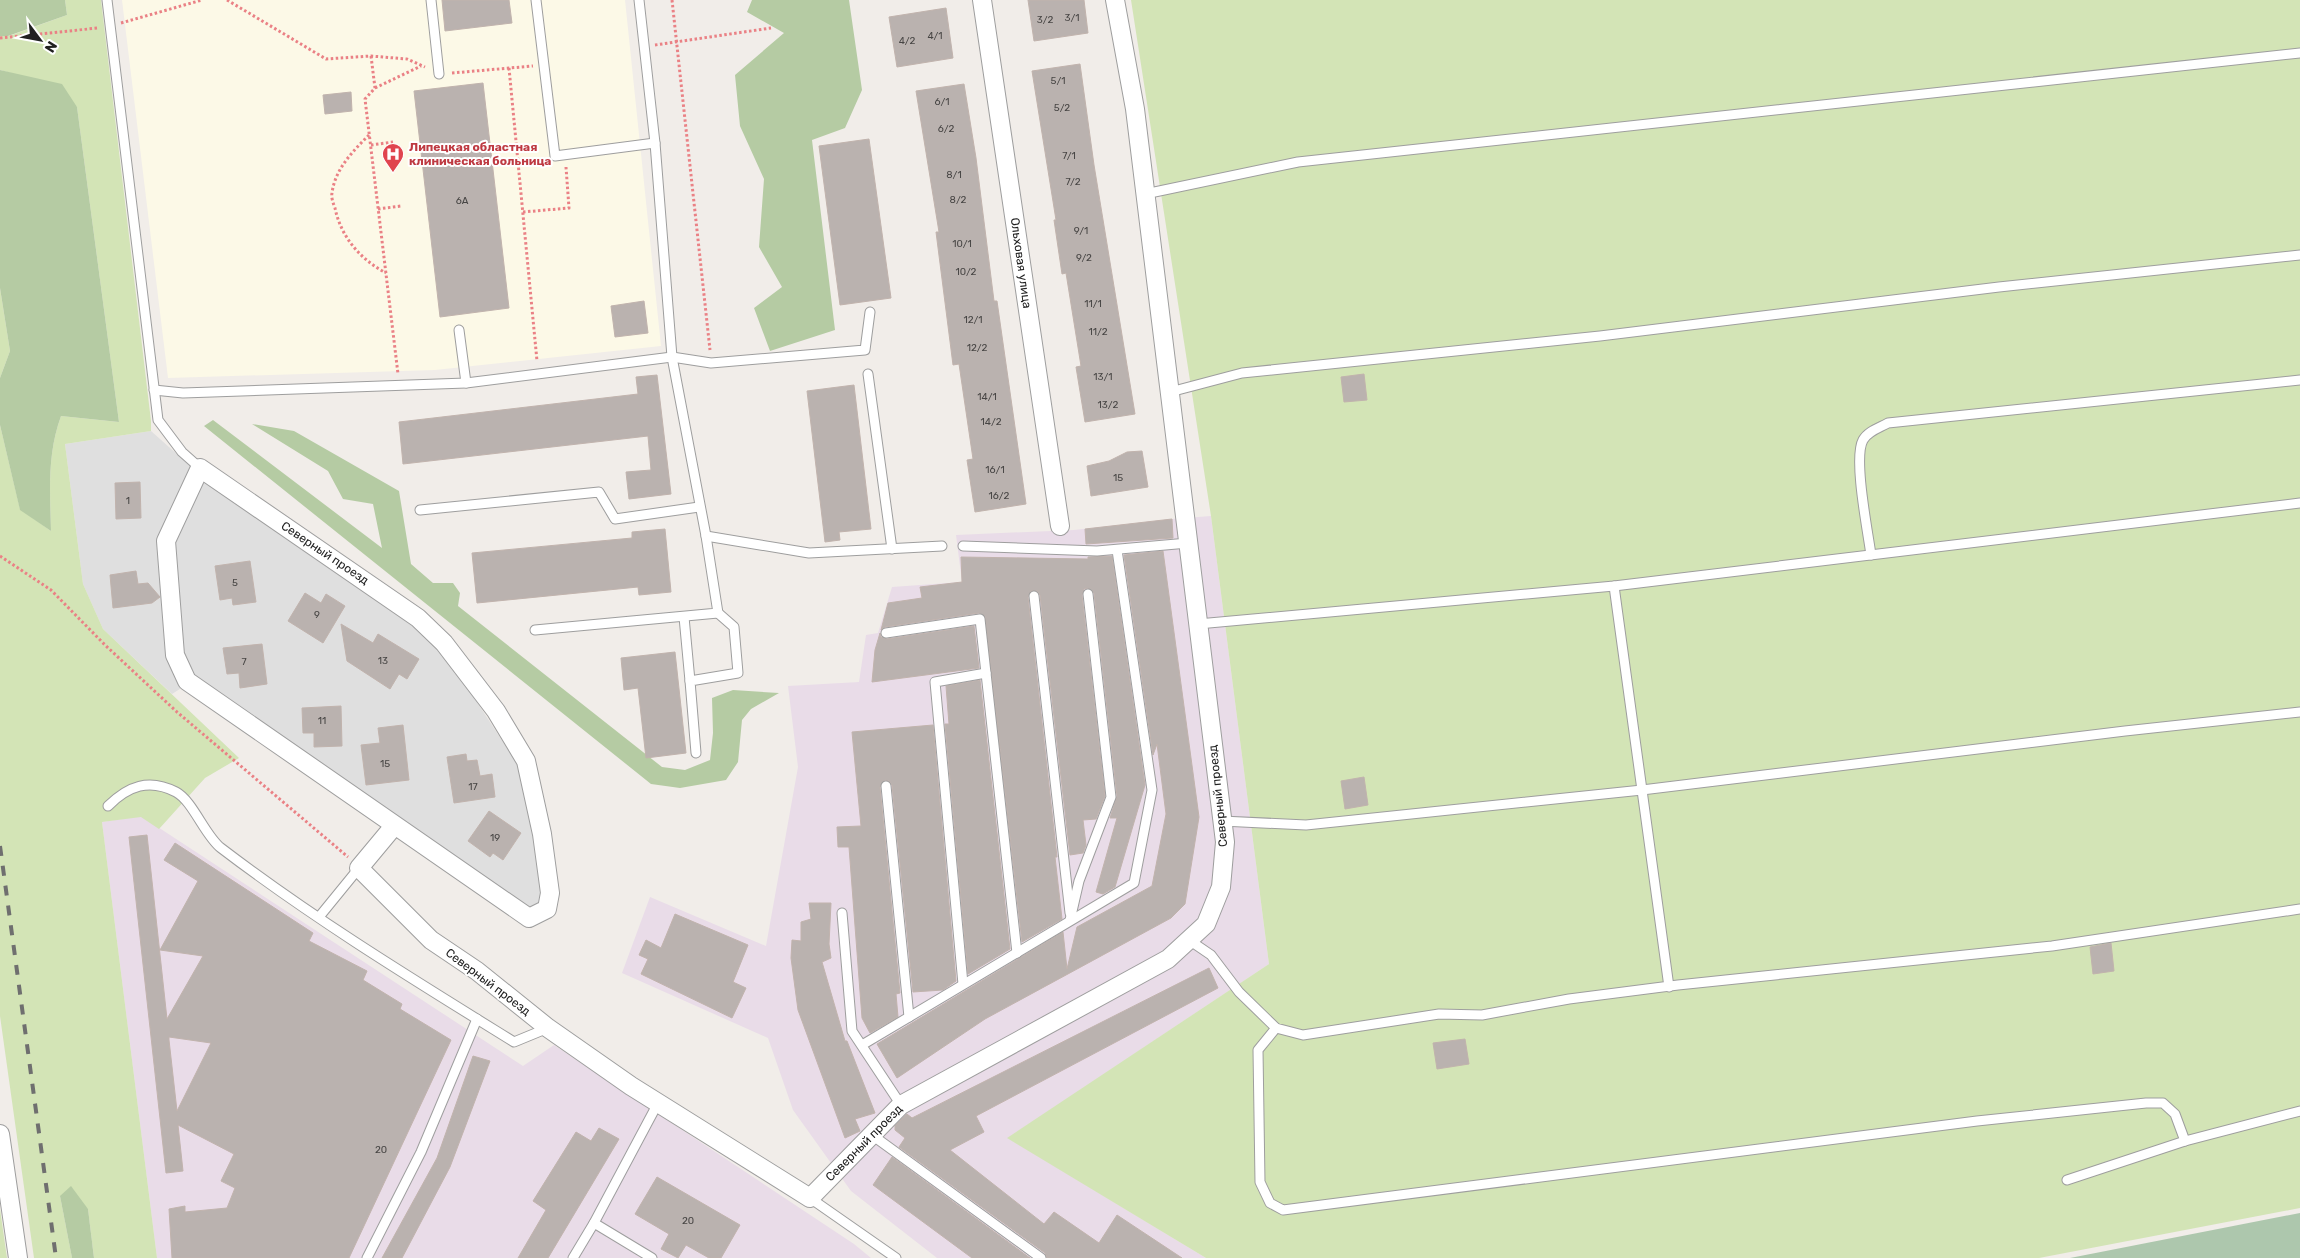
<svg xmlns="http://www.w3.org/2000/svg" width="2300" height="1258" font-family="Rubik,sans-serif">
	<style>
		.residential { fill: #dfdfdf }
		.industrial { fill: #e9dce8 }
		.education { fill: #fcf9e7 }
		.grass { fill: #d3e4b6 }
		.forest { fill: #b5cba3 }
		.cemetery { fill: #adc7ad }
		.building { fill: #bab2af; stroke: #c1b3ad; fill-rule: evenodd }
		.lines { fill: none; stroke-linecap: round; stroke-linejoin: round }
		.service-casing { stroke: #9e9e9e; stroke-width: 11 }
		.minor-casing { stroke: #9e9e9e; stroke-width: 20 }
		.path { stroke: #ea8185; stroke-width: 3; stroke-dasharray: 2.5 2.5; stroke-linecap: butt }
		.service { stroke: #fff; stroke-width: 9 }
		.minor { stroke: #fff; stroke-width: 18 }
		.rail { stroke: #6f6f6f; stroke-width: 4; stroke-dasharray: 10 10; stroke-linecap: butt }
		.labels { text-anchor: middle; stroke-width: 4; stroke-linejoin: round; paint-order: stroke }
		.number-label { font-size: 10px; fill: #474544 }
		.health-label { font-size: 12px; font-weight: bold; fill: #be3a42; stroke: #fff; text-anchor: start }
		.street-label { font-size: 12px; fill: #212121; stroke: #fff }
	</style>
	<rect width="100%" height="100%" fill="#f1ede9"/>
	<path class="residential" d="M 151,431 L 206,480 L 437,641 L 522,771 L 544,869 L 544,903 L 526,913 L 194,680 L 172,694 L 103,629 L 83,584 L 65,444 Z"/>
	<g class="industrial">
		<path d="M 1211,516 L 1269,964 L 1008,1138 L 1206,1258 L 937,1258 L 851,1191 L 793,1110 L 768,1038 L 622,973 L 650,897 L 766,946 L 798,767 L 788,686 L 859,682 L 866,635 L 878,633 L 892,587 L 962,582 L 956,535 L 1074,530 L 1172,519 Z"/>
		<path d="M 141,816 L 523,1066 L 554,1045 L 854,1244 L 871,1258 L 157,1258 L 102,822 Z"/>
	</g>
	<path class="education" d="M 122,0 L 625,0 L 661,346 L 435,370 L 168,378 Z"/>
	<g class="grass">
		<path d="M 65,0 L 101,0 L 151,421 L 151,431 L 65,444 L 83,584 L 103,629 L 239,758 L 205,778 L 159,829 L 141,817 L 102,822 L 157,1258 L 94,1258 L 88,1209 L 60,1196 L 72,1258 L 34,1258 L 0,1016 L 0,425 L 20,509 L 51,531 C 50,490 47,455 61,416 L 119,422 L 77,107 L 11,73 L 0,70 L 0,36 L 9,36 L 67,15 Z"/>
		<path d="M 1131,0 L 2300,0 L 2300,1208 L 2039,1258 L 1206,1258 L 1007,1138 L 1269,964 L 1211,516 Z"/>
		<path d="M 0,288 L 10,351 L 0,378 Z"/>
		<path d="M 0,1209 L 7,1258 L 0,1258 Z"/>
	</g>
	<g class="forest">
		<path d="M 0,0 L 65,0 L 67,15 L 8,36 L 0,36 Z"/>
		<path d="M 752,0 L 849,0 L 862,90 L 845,128 L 812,140 L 835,330 L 770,351 L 754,308 L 782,287 L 759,247 L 764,179 L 740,126 L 735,75 L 784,33 L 747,12 Z"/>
		<path d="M 0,70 L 62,84 L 77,107 L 119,422 L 61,416 C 47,455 50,490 51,531 L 20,510 L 0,425 L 0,378 L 10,351 L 0,288 Z"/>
		<path d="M 213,420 L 382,548 L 373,504 L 343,499 L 328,471 L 252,424 L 294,431 L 399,491 L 411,564 L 433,583 L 453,583 L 460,593 L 458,606 L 662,767 L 685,770 L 710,760 L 713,733 L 712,698 L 733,690 L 779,693 L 751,709 L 742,720 L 738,762 L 726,780 L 680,788 L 651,784 L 204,426 Z"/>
		<path d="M 71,1186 L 88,1209 L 94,1258 L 72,1258 L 60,1196 Z"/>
	</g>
	<path class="cemetery" d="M 2300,1213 L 2300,1258 L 2070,1258 Z"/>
	<g class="building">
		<path d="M 442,0 L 509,0 L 512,23 L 445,31 Z"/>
		<path d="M 1028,0 L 1084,0 L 1088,33 L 1034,41 Z"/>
		<path d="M 946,8 L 953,58 L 897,67 L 889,17 Z"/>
		<path d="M 1080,64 L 1094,165 L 1135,414 L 1085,422 L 1076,367 L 1081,366 L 1066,273 L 1062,274 L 1054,220 L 1056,220 L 1032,71 Z"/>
		<path d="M 483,83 L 509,308 L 440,317 L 414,91 Z"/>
		<path d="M 964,84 L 976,158 L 994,301 L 997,301 L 1026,504 L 975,512 L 967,460 L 973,459 L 959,364 L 953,365 L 936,232 L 939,232 L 916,91 Z"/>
		<path d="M 351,92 L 352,111 L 325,114 L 323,95 Z"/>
		<path d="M 869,139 L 891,298 L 840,305 L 819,146 Z"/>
		<path d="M 644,301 L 648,333 L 615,337 L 611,306 Z"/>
		<path d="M 1364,374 L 1367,400 L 1344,402 L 1341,377 Z"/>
		<path d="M 657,375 L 671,494 L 629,499 L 626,472 L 651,470 L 648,436 L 403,464 L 399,422 L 638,394 L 636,377 Z"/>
		<path d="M 854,385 L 871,529 L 839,532 L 840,540 L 825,542 L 807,391 Z"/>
		<path d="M 1142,451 L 1148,487 L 1091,496 L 1087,466 L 1109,461 L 1127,452 Z"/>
		<path d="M 140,482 L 141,518 L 116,519 L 115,483 Z"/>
		<path d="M 1172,519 L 1173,538 L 1086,544 L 1085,529 Z"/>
		<path d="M 665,529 L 671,592 L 639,595 L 638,587 L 477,603 L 472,553 L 632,538 L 632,532 Z"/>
		<path d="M 1163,551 L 1199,817 L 1185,904 L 1171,918 L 985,1019 L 897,1078 L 877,1044 L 1063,932 L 1067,969 L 1077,927 L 1152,886 L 1166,814 L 1157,744 L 1153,755 L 1124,555 Z"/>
		<path d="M 1112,556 L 1145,785 L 1115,887 L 1103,894 L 1096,892 L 1117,818 L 1110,818 L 1117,796 L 1094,593 L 1088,588 L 1084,589 L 1082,595 L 1105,796 L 1096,819 L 1083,820 L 1086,845 L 1083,853 L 1070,855 L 1040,595 L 1037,591 L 1031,591 L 1028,597 L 1057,857 L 1055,857 L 1062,919 L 1022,942 L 985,616 L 979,613 L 885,627 L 881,630 L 888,603 L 922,598 L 920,587 L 962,582 L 961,557 L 1088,559 L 1088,557 Z"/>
		<path d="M 250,561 L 256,602 L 233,605 L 232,598 L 220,600 L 215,566 Z"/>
		<path d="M 136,571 L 138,584 L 148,583 L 160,597 L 152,603 L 113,608 L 110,575 Z"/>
		<path d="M 305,593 L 321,603 L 326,594 L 345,606 L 323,643 L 288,621 Z"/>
		<path d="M 341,624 L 373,643 L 378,634 L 419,659 L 407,679 L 399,674 L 390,689 L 347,661 Z"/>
		<path d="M 974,626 L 979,668 L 872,682 L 875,650 L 880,633 L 881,637 L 887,639 Z"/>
		<path d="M 262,644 L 267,684 L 240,688 L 239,673 L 227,674 L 223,648 Z"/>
		<path d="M 675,652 L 686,753 L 646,758 L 638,688 L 624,690 L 621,658 Z"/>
		<path d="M 980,680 L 1010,949 L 968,974 L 945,724 L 949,724 L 946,686 Z"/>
		<path d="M 341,706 L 342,746 L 314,747 L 314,733 L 303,733 L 302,708 Z"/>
		<path d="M 403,725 L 409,780 L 366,785 L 361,745 L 380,743 L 378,728 Z"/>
		<path d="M 933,725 L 956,981 L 943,990 L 913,992 L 892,785 L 889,781 L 885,780 L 880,787 L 900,993 L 896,994 L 898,1017 L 870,1033 L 862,1018 L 849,847 L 838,847 L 837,827 L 861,826 L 852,732 Z"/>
		<path d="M 466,754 L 467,761 L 477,760 L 480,776 L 492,774 L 495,797 L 454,803 L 447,757 Z"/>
		<path d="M 1364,777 L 1368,805 L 1345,809 L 1341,781 Z"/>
		<path d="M 489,811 L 521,833 L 503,860 L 493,853 L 490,857 L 468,841 Z"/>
		<path d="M 147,835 L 167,1019 L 203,956 L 160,950 L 198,881 L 164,860 L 175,843 L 313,933 L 309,941 L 367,971 L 363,980 L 402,1004 L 400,1009 L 451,1040 L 349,1258 L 172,1258 L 169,1209 L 185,1206 L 185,1212 L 227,1208 L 235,1188 L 221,1181 L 234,1154 L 178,1125 L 183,1171 L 166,1173 L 129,837 ZM 169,1037 L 211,1043 L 177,1111 L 169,1040 Z"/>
		<path d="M 809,903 L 831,903 L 829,944 L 831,958 L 822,962 L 845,1041 L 847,1041 L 875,1113 L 855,1119 L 860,1131 L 845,1138 L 798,1010 L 791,958 L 792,940 L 801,941 L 801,922 L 811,919 Z"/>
		<path d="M 675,914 L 748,945 L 733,982 L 746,988 L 732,1018 L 641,974 L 648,959 L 639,955 L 646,940 L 661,948 Z"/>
		<path d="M 2111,943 L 2114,971 L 2093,974 L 2090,947 Z"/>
		<path d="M 1209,968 L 1218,988 L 976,1116 L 984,1132 L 950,1150 L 1044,1224 L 1054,1212 L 1099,1243 L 1117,1215 L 1182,1258 L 1047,1258 L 1045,1253 L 899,1147 L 905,1138 L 895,1130 L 895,1126 L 907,1114 L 912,1118 Z"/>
		<path d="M 1465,1039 L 1469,1064 L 1437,1069 L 1433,1043 Z"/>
		<path d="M 473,1056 L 490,1061 L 450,1167 L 402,1258 L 382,1258 L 437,1158 Z"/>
		<path d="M 599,1128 L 619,1139 L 548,1258 L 518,1258 L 546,1210 L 533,1201 L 576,1132 L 591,1141 Z"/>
		<path d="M 892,1157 L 1030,1258 L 972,1258 L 873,1185 Z"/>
		<path d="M 657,1177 L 740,1225 L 721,1258 L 709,1258 L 686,1245 L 678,1258 L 661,1249 L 669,1234 L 635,1214 Z"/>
	</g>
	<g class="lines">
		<g class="service-casing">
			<g id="service">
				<path d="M 107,0 L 158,420 L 182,452 L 200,468"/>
				<path d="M 431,0 L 439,74"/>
				<path d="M 536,0 L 555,156 L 655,143"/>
				<path d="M 1145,194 L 1298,162 L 2300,53"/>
				<path d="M 459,330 L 466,383"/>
				<path d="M 868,374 L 892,549"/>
				<path d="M 154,390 L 183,393 L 466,383 L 672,357 L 711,363 L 865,350 L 870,312"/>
				<path d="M 1170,392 L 1242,373 L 1600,336 L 1999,287 L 2300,255"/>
				<path d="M 420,510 L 599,492 L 615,519 L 699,507"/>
				<path d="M 706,536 L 809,553 L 942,546"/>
				<path d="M 963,546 L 1097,551 L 1188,543"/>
				<path d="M 1871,555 C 1868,532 1853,458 1863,440 C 1868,431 1879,428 1888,423 L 2300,380"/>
				<path d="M 1614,586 L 1669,987"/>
				<path d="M 1034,596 L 1070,913"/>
				<path d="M 684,617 L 690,681"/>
				<path d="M 1198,624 L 1614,586 L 2300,503"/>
				<path d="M 535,630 L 718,613 L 706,536 L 672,357 L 655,143 L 639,0"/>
				<path d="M 886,633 L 980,619 L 1017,953"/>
				<path d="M 696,753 L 690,681 L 738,673 L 734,627 L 718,613"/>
				<path d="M 886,786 L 909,1017"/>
				<path d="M 108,806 C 128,786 149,778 176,792 C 193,801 205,836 221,848 C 314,919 414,980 514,1042 L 548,1028"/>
				<path d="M 1222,821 L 1306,825 L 1642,790 L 2125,731 L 2300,712"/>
				<path d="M 842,913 L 852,1031 L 901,1105"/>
				<path d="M 319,917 L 359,868"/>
				<path d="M 1070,920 L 1079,881 L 1111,797 L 1088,594"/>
				<path d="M 1189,940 L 1211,955 L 1239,992 L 1276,1028 L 1303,1035 L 1439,1014 L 1482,1015 L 1569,999 L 1678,985 L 2052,946 L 2300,909"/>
				<path d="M 963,984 L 935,682 L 986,673"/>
				<path d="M 1276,1028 L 1258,1050 L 1260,1182 L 1270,1203 L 1283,1210 L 1977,1121 L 2146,1103 L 2163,1103 L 2175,1114 L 2185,1141"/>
				<path d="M 862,1045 L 1134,883 L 1152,790 L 1117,550"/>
				<path d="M 872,1135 L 1041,1258"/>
				<path d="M 2067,1180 L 2185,1141 L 2300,1111"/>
				<path d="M 810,1198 L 896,1258"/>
				<path d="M 594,1223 L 658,1103"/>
				<path d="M 367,1258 L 421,1152 L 477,1019"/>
				<path d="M 573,1258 L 594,1223 L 652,1258"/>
			</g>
		</g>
		<g class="minor-casing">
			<g id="minor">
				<path d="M 982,0 L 1060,526"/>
				<path d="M 200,468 L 418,618 L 444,643 L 496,711 L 526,761 L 542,834 L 550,893 L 547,909 L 529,918 L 187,681 L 175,655 L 166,541 Z"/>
				<path d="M 394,826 L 359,868 L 431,940 L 477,971 L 548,1028 L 631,1086 L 810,1198 L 901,1105 L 1168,959 L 1206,924 L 1221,887 L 1225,842 L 1135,109 L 1115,0"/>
				<path d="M 0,1134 L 18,1258"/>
			</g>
		</g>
		<g class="path">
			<path d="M 227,0 L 326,59 L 371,56 L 407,59 L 425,67"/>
			<path d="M 672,0 L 710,350"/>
			<path d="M 121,23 L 202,0"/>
			<path d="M 0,38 L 98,28"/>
			<path d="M 655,45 L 771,28"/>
			<path d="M 371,56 L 375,88 L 365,99 L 398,374"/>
			<path d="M 509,68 L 537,361"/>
			<path d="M 452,73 L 533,66"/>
			<path d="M 375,88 L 421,66"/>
			<path d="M 369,135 C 353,151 335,169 332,193 C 331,197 333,203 335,208 C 341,237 360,259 386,273"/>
			<path d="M 371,145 L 393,142"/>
			<path d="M 378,209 L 401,206"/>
			<path d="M 523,212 L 569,208 L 566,167"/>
			<path d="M 0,556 L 51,590 L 105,645 L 177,712 L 348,857"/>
		</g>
		<use href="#service" class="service"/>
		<use href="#minor" class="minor"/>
		<path class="rail" d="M 0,846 L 56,1258"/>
	</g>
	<defs>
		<g id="hospital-pin" transform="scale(1.125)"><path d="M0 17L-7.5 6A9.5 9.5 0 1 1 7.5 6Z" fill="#e0444e" stroke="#fff"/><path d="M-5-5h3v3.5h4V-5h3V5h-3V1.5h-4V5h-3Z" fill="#fff"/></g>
	</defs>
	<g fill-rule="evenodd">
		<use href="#hospital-pin" x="393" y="154"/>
	</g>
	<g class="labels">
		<g class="number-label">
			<text x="1072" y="21">3/1</text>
			<text x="1045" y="23">3/2</text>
			<text x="935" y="39">4/1</text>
			<text x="907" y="44">4/2</text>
			<text x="1058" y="84">5/1</text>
			<text x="942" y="105">6/1</text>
			<text x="1062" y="111">5/2</text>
			<text x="946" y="132">6/2</text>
			<text x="1069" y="159">7/1</text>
			<text x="954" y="178">8/1</text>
			<text x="1073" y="185">7/2</text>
			<text x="958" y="203">8/2</text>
			<text x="462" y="204">6А</text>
			<text x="1081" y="234">9/1</text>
			<text x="962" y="247">10/1</text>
			<text x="1084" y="261">9/2</text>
			<text x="966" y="275">10/2</text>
			<text x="1093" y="307">11/1</text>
			<text x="973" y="323">12/1</text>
			<text x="1098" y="335">11/2</text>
			<text x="977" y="351">12/2</text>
			<text x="1103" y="380">13/1</text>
			<text x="987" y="400">14/1</text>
			<text x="1108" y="408">13/2</text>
			<text x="991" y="425">14/2</text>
			<text x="995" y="473">16/1</text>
			<text x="1118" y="481">15</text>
			<text x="999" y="499">16/2</text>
			<text x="128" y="504">1</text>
			<text x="235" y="586">5</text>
			<text x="317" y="618">9</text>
			<text x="383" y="664">13</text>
			<text x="244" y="665">7</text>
			<text x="322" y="724">11</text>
			<text x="385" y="767">15</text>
			<text x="473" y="790">17</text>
			<text x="495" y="841">19</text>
			<text x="381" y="1153">20</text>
			<text x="688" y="1224">20</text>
		</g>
		<g class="health-label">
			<text x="409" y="151">Липецкая областная<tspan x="409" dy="14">клиническая больница</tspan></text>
		</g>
		<g class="street-label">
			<text transform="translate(1021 263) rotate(82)" y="4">Ольховая улица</text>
			<text transform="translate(325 553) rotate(34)" y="4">Северный проезд</text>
			<text transform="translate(1218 796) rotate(-96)" y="4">Северный проезд</text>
			<text transform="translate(488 982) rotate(37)" y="4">Северный проезд</text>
			<text transform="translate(864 1143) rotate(-45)" y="4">Северный проезд</text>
		</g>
	</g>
	<g transform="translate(40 40) rotate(122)" stroke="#ffffff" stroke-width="4" paint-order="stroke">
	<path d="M0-4L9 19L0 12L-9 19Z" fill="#212121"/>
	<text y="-8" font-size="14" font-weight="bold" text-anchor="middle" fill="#212121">N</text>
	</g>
</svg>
